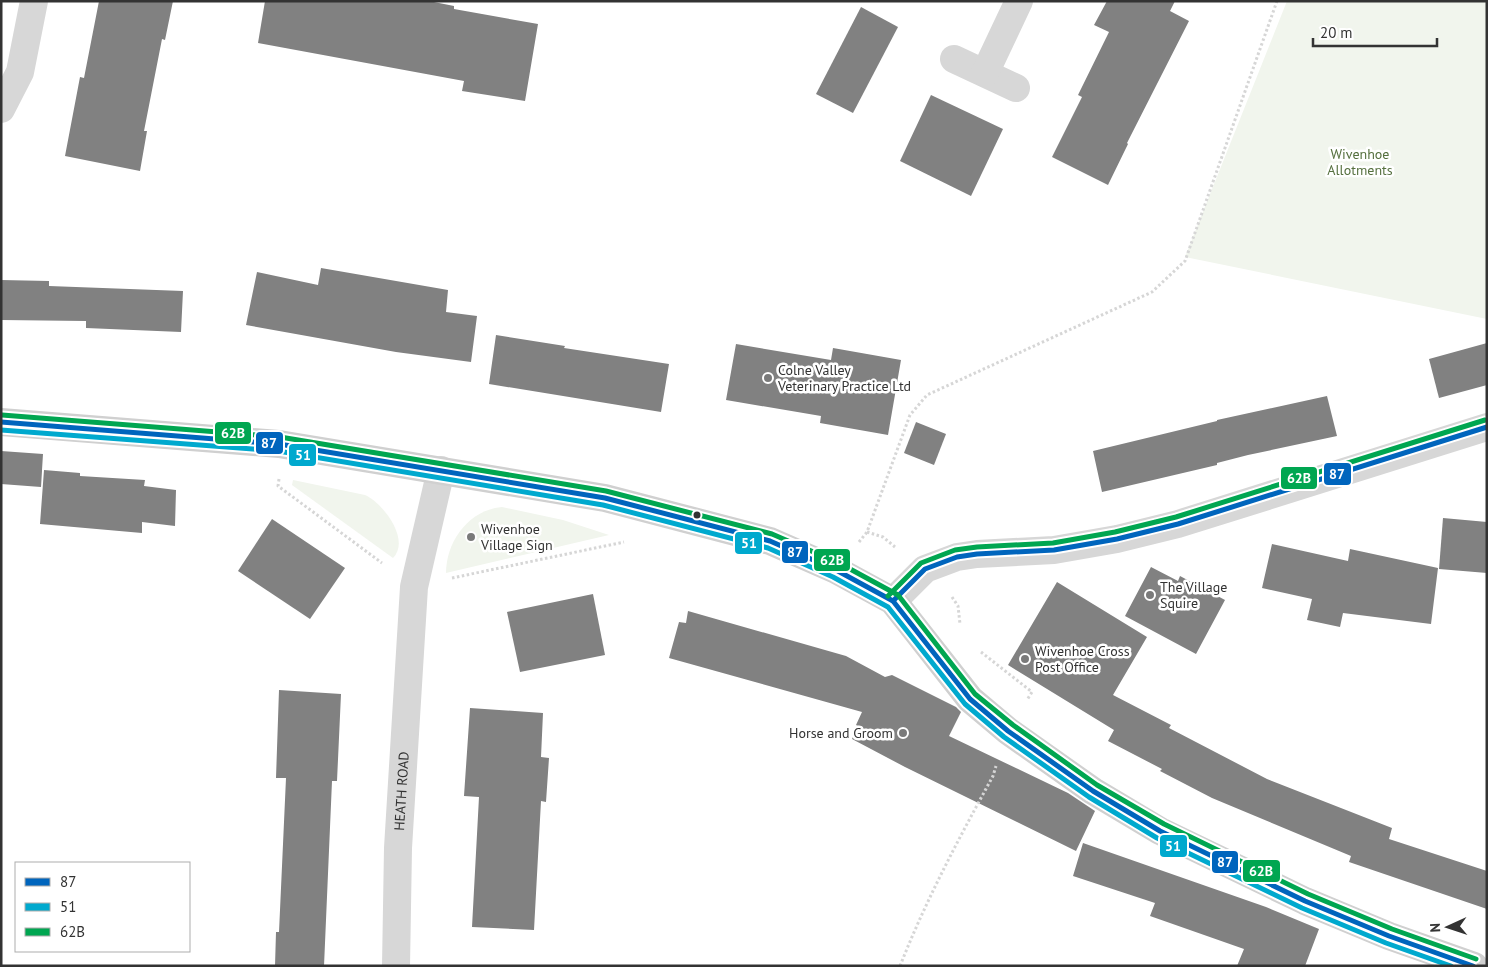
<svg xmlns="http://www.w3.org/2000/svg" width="1488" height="967" font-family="'PT Sans',sans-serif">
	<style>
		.green { fill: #f1f5ed }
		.building { fill: #818181 }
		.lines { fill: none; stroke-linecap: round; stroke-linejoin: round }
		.path { stroke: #d6d6d6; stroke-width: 3; stroke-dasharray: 2.5 2.5; stroke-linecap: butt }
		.minor { stroke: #d7d7d7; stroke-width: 28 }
		.tertiary { stroke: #d7d7d7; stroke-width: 28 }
		.secondary { stroke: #d0d0d0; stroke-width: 28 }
		.bus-1-casing { stroke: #fff; stroke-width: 9 }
		.bus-2-casing { stroke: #fff; stroke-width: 9 }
		.bus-3-casing { stroke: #fff; stroke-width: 9 }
		.bus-1 { stroke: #0065bd; stroke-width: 5 }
		.bus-2 { stroke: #00a9ce; stroke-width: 5 }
		.bus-3 { stroke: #00a651; stroke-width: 5 }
		.poi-dot { fill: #7a7a7a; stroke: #fff; stroke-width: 2 }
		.bus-dot { fill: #333; stroke: #fff; stroke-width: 2 }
		.labels { text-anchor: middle; stroke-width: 5; stroke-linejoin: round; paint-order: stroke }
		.park-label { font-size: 14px; fill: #56703f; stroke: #fff }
		.poi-label { font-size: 14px; fill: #333; stroke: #fff; text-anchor: start }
		.street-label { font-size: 14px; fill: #333; stroke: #fff }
		.line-badge { stroke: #fff; stroke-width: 2 }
		.badge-label { font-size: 14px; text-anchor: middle; font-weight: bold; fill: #fff }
	</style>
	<rect width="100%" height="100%" fill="#fff"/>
	<g class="green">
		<path d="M 1287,1 L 1487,1 L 1487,319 L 1185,257 Z"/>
		<path d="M 293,480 L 365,495 C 383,503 411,540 393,558 L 292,485 Z"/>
		<path d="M 502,507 L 563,520 L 609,535 L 446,573 C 446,541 469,510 502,507 Z"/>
	</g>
	<g class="building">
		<path d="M 99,1 L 173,1 L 165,40 L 162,39 L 144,131 L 147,131 L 140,171 L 65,156 L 80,77 L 84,78 Z"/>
		<path d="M 265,1 L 429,1 L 454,6 L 454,9 L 538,24 L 525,101 L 462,91 L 464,81 L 258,43 Z"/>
		<path d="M 1107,1 L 1175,1 L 1170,11 L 1189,21 L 1127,143 L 1128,144 L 1108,185 L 1052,157 L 1082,97 L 1078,95 L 1109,32 L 1094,25 Z"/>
		<path d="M 861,7 L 898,27 L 853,113 L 816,94 Z"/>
		<path d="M 931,95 L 1003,129 L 971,196 L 900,161 Z"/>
		<path d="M 321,268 L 448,290 L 446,312 L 477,316 L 471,362 L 396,352 L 246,325 L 257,272 L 318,285 Z"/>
		<path d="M 1,280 L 49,281 L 49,286 L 183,291 L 181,332 L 86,328 L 86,321 L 1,320 Z"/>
		<path d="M 496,335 L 565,346 L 564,348 L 669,364 L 661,412 L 489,384 Z"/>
		<path d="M 1487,343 L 1487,385 L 1439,398 L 1429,359 Z"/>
		<path d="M 736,344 L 831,360 L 833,348 L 901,360 L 888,435 L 820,423 L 821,416 L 726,400 Z"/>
		<path d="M 1327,396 L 1337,436 L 1248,455 L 1217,463 L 1217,465 L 1102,492 L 1093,451 L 1217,421 L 1217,420 Z"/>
		<path d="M 916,422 L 946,434 L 934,465 L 904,453 Z"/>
		<path d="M 1,451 L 43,454 L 41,487 L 1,484 Z"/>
		<path d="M 44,470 L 80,473 L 80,476 L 145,480 L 144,486 L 176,490 L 175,526 L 142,522 L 142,533 L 40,524 Z"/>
		<path d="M 1443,518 L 1487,522 L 1487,573 L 1439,569 Z"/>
		<path d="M 272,519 L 345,568 L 310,619 L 238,571 Z"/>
		<path d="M 1272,544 L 1348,561 L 1350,549 L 1438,568 L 1431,624 L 1343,613 L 1340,627 L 1307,620 L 1312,599 L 1262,588 Z"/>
		<path d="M 1151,567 L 1178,581 L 1180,576 L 1225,600 L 1196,654 L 1125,616 Z"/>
		<path d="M 1057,582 L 1147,637 L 1113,695 L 1171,725 L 1169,728 L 1267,779 L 1392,828 L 1389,839 L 1487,871 L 1487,909 L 1349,862 L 1351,856 L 1212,798 L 1160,771 L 1162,769 L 1108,741 L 1114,730 L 1008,665 Z"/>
		<path d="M 593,594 L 605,655 L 520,672 L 507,612 Z"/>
		<path d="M 688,611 L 846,656 L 885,677 L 892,675 L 956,707 L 961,712 L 949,736 L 1068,793 L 1095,811 L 1076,851 L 905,767 L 852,739 L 858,726 L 856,725 L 862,712 L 669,658 L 679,622 L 686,623 Z"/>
		<path d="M 279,690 L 341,694 L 337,781 L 332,781 L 324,966 L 275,966 L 276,932 L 279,932 L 286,778 L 276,778 Z"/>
		<path d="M 470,708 L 543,713 L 541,757 L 549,758 L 546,802 L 541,801 L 534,930 L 472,927 L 479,797 L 464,796 Z"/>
		<path d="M 1083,843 L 1266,907 L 1319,929 L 1305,966 L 1237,966 L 1244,949 L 1150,916 L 1155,903 L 1073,876 Z"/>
	</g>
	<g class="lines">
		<g class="path">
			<path d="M 279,479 L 278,486 L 382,563"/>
			<path d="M 867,532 L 883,537 L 895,547"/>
			<path d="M 859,542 L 867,532 L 910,415 L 927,395 L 1152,292 L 1185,261 L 1277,1"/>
			<path d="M 452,578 L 624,542"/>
			<path d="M 952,597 L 958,606 L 960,624"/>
			<path d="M 981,652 L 1032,692 L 1027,700"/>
			<path d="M 900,966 C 926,900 959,838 993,776 L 996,766"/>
		</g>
		<g class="minor">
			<path d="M 954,59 L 1016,88"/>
			<path d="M 985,73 L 1019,1"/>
			<path d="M 1,109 L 20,72 L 34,1"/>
			<path id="s1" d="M 396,966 L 398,848 L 414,587 L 441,470"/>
		</g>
		<path class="tertiary" d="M 893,601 L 925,569 L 957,557 L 977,554 L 1054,550 L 1117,539 L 1178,524 L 1487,427"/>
		<path class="secondary" d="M 1,422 L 279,444 L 605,498 L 770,541 L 836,570 L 893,601 L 970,699 L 1008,731 L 1093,791 L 1160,831 L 1305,901 L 1389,936 L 1474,966"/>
		<g class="bus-1-casing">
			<g id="bus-1">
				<path d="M 1,422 L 279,444 L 605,498 L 770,541 L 836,570 L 893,601 L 970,699 L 1008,731 L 1093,791 L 1160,831 L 1305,901 L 1389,936 L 1473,966"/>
				<path d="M 893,601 L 925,569 L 957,557 L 977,554 L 1054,550 L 1117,539 L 1178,524 L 1487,427"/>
			</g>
		</g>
		<g class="bus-2-casing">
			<path id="bus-2" d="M 1,430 L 278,451 L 603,505 L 768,548 L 833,577 L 888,607 L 965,704 L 1004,737 L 1089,797 L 1157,838 L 1302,908 L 1386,943 L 1451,966"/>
		</g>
		<g class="bus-3-casing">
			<g id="bus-3">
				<path d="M 2,415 L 280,437 L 606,491 L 772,534 L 839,563 L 898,595 L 975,694 L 1013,725 L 1097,785 L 1164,824 L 1308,894 L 1392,929 L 1476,959"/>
				<path d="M 888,596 L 921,563 L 955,550 L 977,547 L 1053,543 L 1115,532 L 1176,517 L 1485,420"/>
			</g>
		</g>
		<use href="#bus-1" class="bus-1"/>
		<use href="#bus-2" class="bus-2"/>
		<use href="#bus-3" class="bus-3"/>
	</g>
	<g class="poi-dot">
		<circle cx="768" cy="378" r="5"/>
		<circle cx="471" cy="537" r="5"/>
		<circle cx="1150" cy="595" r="5"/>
		<circle cx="1025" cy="659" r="5"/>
		<circle cx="903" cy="733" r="5"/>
	</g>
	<circle class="bus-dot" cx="697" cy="515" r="4.5"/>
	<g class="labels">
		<g class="park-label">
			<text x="1360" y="159">Wivenhoe<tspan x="1360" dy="16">Allotments</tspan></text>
		</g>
		<g class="poi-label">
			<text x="778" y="375">Colne Valley<tspan x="778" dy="16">Veterinary Practice Ltd</tspan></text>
			<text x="481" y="534">Wivenhoe<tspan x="481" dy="16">Village Sign</tspan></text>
			<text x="1160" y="592">The Village<tspan x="1160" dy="16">Squire</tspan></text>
			<text x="1035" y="656">Wivenhoe Cross<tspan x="1035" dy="16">Post Office</tspan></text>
			<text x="893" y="738" text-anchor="end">Horse and Groom</text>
		</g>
		<g class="street-label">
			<text dy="5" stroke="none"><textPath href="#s1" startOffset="175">HEATH ROAD</textPath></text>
		</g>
	</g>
	<g class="line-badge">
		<rect x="214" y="421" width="38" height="24" rx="5" fill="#00a651"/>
		<rect x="255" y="431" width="29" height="24" rx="5" fill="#0065bd"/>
		<rect x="288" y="443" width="29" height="24" rx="5" fill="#00a9ce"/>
		<rect x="1323" y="462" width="29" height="24" rx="5" fill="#0065bd"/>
		<rect x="1280" y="466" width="38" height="24" rx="5" fill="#00a651"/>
		<rect x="734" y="531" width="29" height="24" rx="5" fill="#00a9ce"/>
		<rect x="781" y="540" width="28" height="24" rx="5" fill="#0065bd"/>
		<rect x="813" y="548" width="38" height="24" rx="5" fill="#00a651"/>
		<rect x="1159" y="834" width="29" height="24" rx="5" fill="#00a9ce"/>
		<rect x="1211" y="850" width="28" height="24" rx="5" fill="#0065bd"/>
		<rect x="1242" y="859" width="39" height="24" rx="5" fill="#00a651"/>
	</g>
	<g class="badge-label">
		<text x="233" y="438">62B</text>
		<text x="269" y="448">87</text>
		<text x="303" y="460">51</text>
		<text x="1337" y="479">87</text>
		<text x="1299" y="483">62B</text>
		<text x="749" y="548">51</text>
		<text x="795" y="557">87</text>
		<text x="832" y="565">62B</text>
		<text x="1173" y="851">51</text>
		<text x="1225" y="867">87</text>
		<text x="1261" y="876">62B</text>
	</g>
	<rect width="1488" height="967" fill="none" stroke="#333333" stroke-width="5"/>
	<rect x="15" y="862" width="175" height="90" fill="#ffffff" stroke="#adadad"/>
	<rect x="25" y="878" width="25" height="8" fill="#0065bd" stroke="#adadad"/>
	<text x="60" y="887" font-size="15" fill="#333333">87</text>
	<rect x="25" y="903" width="25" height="8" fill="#00a9ce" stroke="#adadad"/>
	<text x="60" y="912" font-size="15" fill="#333333">51</text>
	<rect x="25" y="928" width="25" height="8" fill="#00a651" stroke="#adadad"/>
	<text x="60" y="937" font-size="15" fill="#333333">62B</text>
	<g transform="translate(1448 927) rotate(267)" stroke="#ffffff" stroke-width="4" paint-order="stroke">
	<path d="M0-4L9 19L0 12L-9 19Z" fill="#333333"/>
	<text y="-8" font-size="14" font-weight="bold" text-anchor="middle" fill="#333333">N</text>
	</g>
	<path d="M1313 38v8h124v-8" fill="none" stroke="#333333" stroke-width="2.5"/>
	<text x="1320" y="38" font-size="15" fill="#333333" stroke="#ffffff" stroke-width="4" paint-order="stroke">20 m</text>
</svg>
